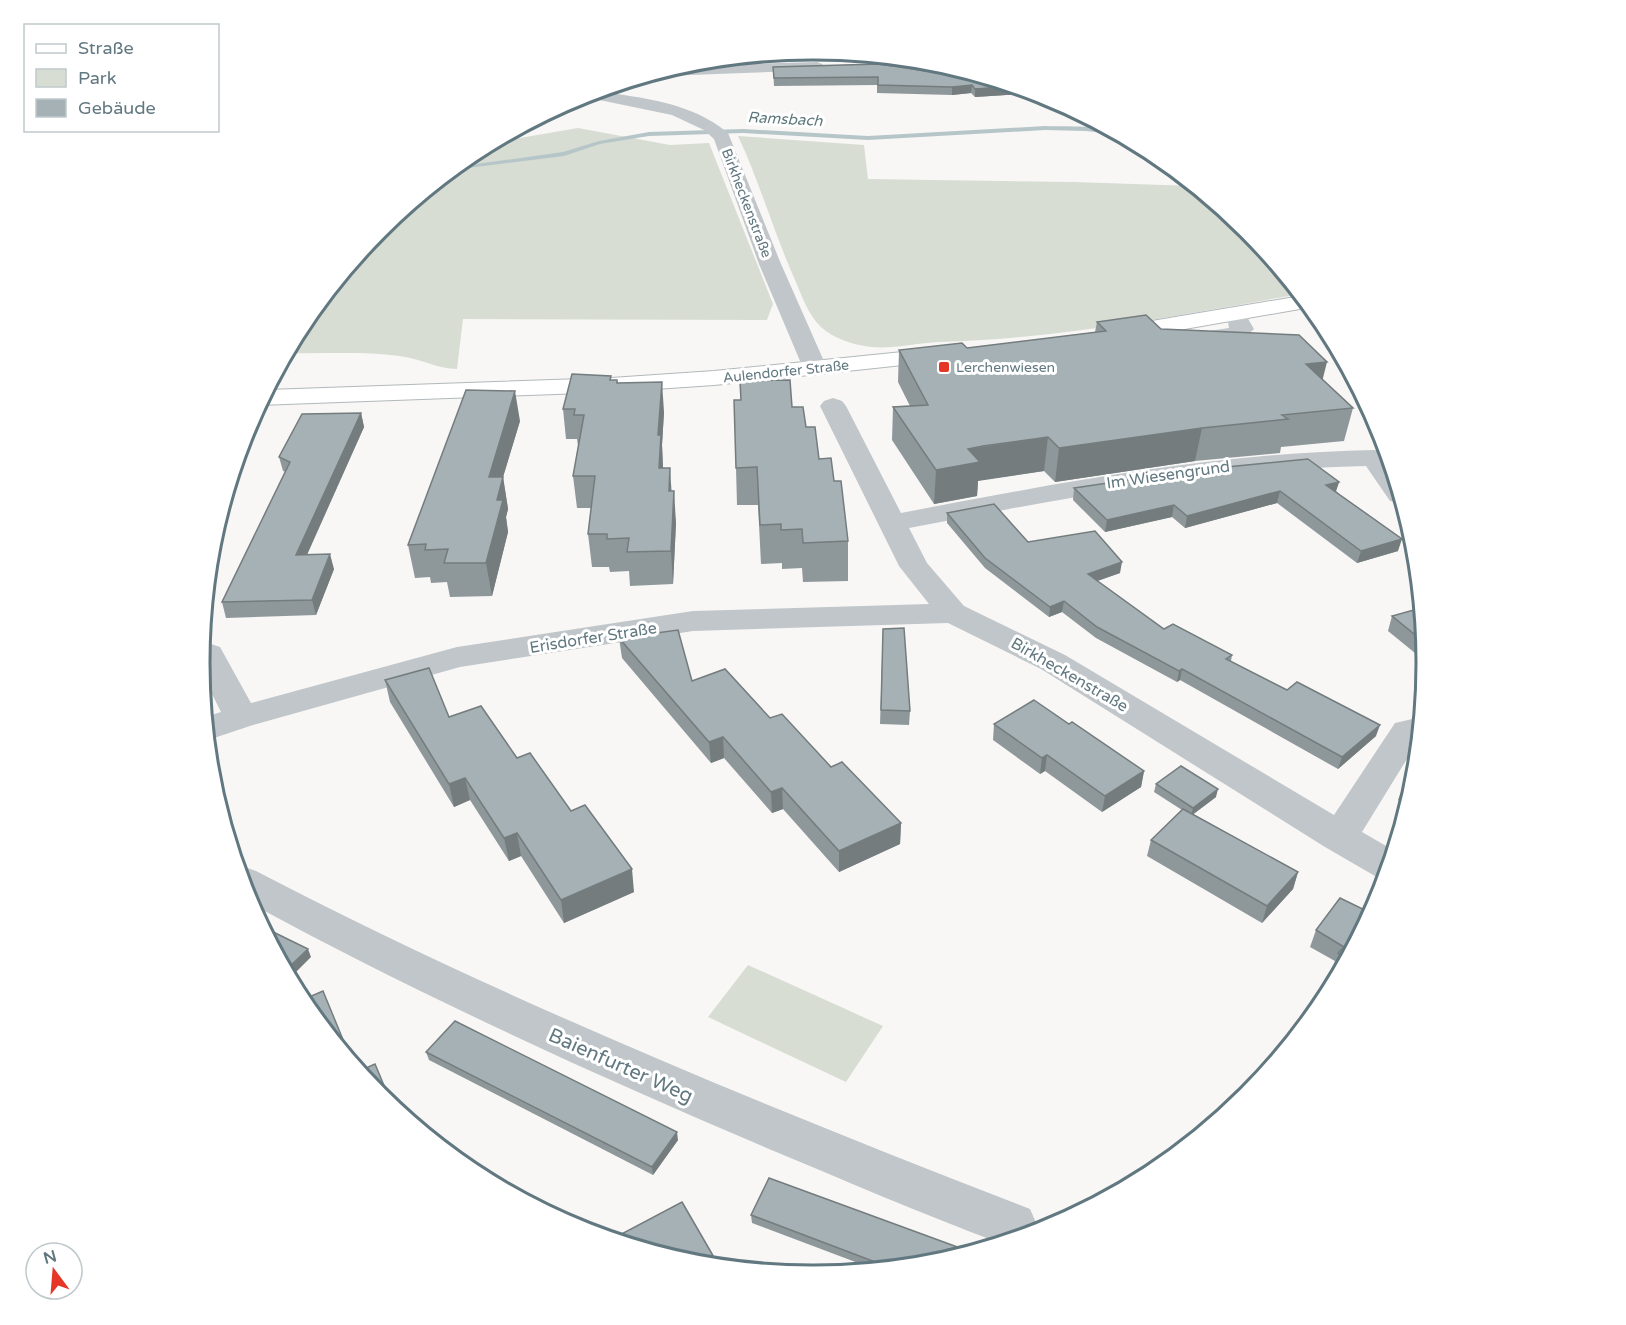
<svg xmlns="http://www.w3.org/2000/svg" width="1626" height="1325" font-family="'Varela Round',sans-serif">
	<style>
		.green { fill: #d8ddd4 }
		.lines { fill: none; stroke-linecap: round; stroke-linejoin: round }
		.stream { fill: #b6c6c8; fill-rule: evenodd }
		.major-casing { stroke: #b2b8bb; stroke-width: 2 }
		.minor { fill: #c0c6c9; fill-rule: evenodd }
		.major { fill: #fff; fill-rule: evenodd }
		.wall { fill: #8e989b }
		.shaded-wall { fill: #747c7e }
		.building { fill: #a5b1b4; stroke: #747c7e; stroke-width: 1.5 }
		.poi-dot { fill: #e53627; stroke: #fff; stroke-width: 2 }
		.labels { text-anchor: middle; stroke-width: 6; stroke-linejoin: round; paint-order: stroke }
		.far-street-label { font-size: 14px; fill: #627880; stroke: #fff }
		.far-poi-label { font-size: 14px; fill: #627880; stroke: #fff; text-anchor: start }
		.far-water-label { font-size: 15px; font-style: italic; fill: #5d787b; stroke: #fff }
		.street-label { font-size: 16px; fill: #627880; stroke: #fff }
		.near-street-label { font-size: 20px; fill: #627880; stroke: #fff }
		.rim { fill: none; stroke: #627880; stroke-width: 3 }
	</style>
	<rect width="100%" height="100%" fill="#f8f7f5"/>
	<g class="green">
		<path d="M 578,128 L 670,145 L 709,143 L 773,304 L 767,320 L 463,319 L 457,369 C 437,369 420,358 399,356 C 363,351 324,354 287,353 L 304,322 L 380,229 L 473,153 L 491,143 Z"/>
		<path d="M 738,136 L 864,145 L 868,179 L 1074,182 L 1194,186 L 1247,229 L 1300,294 C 1181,315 1060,339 939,342 C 917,343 894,349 871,347 C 854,345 834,339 821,327 C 808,315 802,296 795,280 C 774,233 760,183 738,136 Z"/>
		<path d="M 748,965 L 883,1026 L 846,1082 L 708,1017 Z"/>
	</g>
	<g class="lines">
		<path class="stream" d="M 1045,126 C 1069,127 1099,124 1121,135 L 1086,131 L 1045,130 L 868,140 L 743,133 L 649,136 L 600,144 L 564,156 L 451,170 L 455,167 L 563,152 L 599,141 L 649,132 L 743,129 L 868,136 Z"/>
		<g class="major-casing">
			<g id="major">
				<path d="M 1301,296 L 1311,307 L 1116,341 L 1108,339 L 1104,334 L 1108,329 L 1116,327 Z"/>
				<path d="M 942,348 L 950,350 L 954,355 L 950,360 L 714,385 L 611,392 L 259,405 L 267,390 L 611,378 L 714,371 Z"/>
			</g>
		</g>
		<g class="minor">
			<path d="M 817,62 L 822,64 L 825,67 L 822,70 L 663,76 L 656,73 L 678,66 Z"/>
			<path d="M 596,91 C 643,98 691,102 728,133 L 781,264 L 827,368 L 824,373 L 815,375 L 806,373 L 803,368 L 759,264 L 714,139 L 704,130 L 672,115 L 580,96 Z"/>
			<path d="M 1239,315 L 1247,317 L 1254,329 L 1243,339 L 1191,347 L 1183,345 L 1179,340 L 1183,335 L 1229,328 L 1228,322 L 1231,317 Z"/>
			<path d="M 833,398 L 842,401 L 846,406 L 901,513 C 1058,483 1214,453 1374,450 L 1383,452 L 1389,460 L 1402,503 L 1390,501 L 1366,466 C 1211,469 1061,499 909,528 L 927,563 L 964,606 L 1065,655 L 1334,815 L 1395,723 L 1421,717 L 1418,741 L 1362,832 L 1393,850 L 1385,879 L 1375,876 L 1325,847 L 1041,669 L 948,623 L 693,631 L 460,667 L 253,725 L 208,740 L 205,717 L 221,712 L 201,672 L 202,641 L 220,647 L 251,703 L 457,647 L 693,611 L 929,604 L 899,566 L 820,406 L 824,401 Z"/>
			<path d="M 242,866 L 256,871 C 508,1002 765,1106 1030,1209 L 1037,1225 L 1033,1233 L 1000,1243 C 922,1214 846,1181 769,1149 C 593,1074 419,995 250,903 L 238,868 Z"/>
		</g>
		<use href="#major" class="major"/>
	</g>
	<g class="wall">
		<path d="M 813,50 L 933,61 L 942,64 L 925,65 L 879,58 L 772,61 L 772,54 Z"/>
		<path d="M 773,67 L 926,71 L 960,70 L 1036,93 L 975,97 L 971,93 L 952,95 L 877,93 L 877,85 L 774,86 Z"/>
		<path d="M 1097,322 L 1161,329 L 1322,379 L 1353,408 L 1344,441 L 1281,447 L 1280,453 L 1195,461 L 1055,482 L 1044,471 L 980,480 L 978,481 L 977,496 L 934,504 L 892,440 L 893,407 L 910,406 L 898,382 L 899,350 L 967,348 L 1095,332 Z"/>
		<path d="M 611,380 L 617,380 L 618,383 L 664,412 L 662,445 L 663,468 L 671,491 L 676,523 L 673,584 L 630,586 L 629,571 L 610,572 L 609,567 L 592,567 L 588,534 L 591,508 L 577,508 L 573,476 L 578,446 L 577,439 L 566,439 L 563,409 Z"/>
		<path d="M 792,407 L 806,427 L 819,459 L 834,481 L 848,541 L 848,581 L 803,582 L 802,568 L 782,569 L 782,563 L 761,564 L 758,505 L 737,505 L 736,468 Z"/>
		<path d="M 361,413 L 364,427 L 307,555 L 334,569 L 316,615 L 226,618 L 222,602 L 286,472 L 283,471 L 279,457 Z"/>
		<path d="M 520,421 L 503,477 L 508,509 L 506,517 L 508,532 L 492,596 L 450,597 L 447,582 L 431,583 L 430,577 L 415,578 L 408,545 Z"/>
		<path d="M 1339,482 L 1336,491 L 1398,551 L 1357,563 L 1277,503 L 1185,528 L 1172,517 L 1105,532 L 1073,500 L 1074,488 Z"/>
		<path d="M 947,513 L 1028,542 L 1120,573 L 1097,581 L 1164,629 L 1232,655 L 1231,661 L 1376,736 L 1338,769 L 1180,680 L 1177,682 L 1096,638 L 1062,612 L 1049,617 L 985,568 L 947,523 Z"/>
		<path d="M 1421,608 L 1426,662 L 1388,631 L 1392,616 Z"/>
		<path d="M 883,629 L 910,711 L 909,725 L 880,724 Z"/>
		<path d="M 619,638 L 692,681 L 770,718 L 901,823 L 900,844 L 839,872 L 783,809 L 772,813 L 724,758 L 711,763 L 622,658 Z"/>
		<path d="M 385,680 L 517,758 L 571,811 L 634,892 L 564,923 L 521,856 L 509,861 L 470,800 L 454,807 L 390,702 Z"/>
		<path d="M 994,724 L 1069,724 L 1144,771 L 1141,787 L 1102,812 L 1045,771 L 1040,774 L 993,740 Z"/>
		<path d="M 1414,782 L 1407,807 L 1398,800 L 1404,784 Z"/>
		<path d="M 1156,784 L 1216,797 L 1193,814 L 1298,872 L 1293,889 L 1262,923 L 1147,856 L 1151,840 L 1182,810 L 1154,792 Z"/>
		<path d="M 1371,913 L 1339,973 L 1332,970 L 1335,961 L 1310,947 L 1316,930 Z"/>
		<path d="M 426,1052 L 678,1140 L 653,1175 L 429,1060 Z"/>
		<path d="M 751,1215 L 932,1264 L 874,1269 L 752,1223 Z"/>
	</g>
	<g class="shaded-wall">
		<path d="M 972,85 L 971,93 L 952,95 L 952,87 Z"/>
		<path d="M 1015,86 L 1036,93 L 975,97 L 975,89 Z"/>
		<path d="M 1327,362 L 1319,394 L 1306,364 Z"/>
		<path d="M 662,382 L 664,412 L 662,445 L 663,467 L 661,500 L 659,468 L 658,435 Z"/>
		<path d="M 515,391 L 520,421 L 503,477 L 508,509 L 506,517 L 508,532 L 492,596 L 486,563 L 489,477 Z"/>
		<path d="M 361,413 L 364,427 L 300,570 L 296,555 Z"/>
		<path d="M 1202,428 L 1195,461 L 1055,482 L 1059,448 Z"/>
		<path d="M 1048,437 L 1044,471 L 978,481 L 977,496 L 934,504 L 936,470 L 968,449 Z"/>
		<path d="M 670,468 L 672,499 L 669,491 Z"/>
		<path d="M 1339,482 L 1335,494 L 1326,485 Z"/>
		<path d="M 674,491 L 676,523 L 673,584 L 671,551 Z"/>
		<path d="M 1280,491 L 1277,503 L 1185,528 L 1187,516 Z"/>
		<path d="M 1174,505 L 1172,517 L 1105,532 L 1107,520 Z"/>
		<path d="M 1402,539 L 1398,551 L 1357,563 L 1361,551 Z"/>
		<path d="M 330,554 L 334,569 L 316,615 L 312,600 Z"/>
		<path d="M 1122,562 L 1120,573 L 1086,585 L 1088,574 Z"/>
		<path d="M 1064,601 L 1062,612 L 1049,617 L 1050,607 Z"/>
		<path d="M 1182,669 L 1180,680 L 1177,682 L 1179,671 Z"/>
		<path d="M 1380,725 L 1376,736 L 1338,769 L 1342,757 Z"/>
		<path d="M 723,737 L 724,758 L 711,763 L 709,742 Z"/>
		<path d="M 1047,755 L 1045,771 L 1040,774 L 1042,758 Z"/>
		<path d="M 1144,771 L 1141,787 L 1102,812 L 1105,796 Z"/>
		<path d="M 465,778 L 470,800 L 454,807 L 449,784 Z"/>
		<path d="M 782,788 L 783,809 L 772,813 L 771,792 Z"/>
		<path d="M 1218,789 L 1216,797 L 1191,816 L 1193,808 Z"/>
		<path d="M 901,823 L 900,844 L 839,872 L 839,851 Z"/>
		<path d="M 517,833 L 521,856 L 509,861 L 504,838 Z"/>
		<path d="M 632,869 L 634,892 L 564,923 L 561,900 Z"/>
		<path d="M 1298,872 L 1293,889 L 1262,923 L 1267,906 Z"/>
		<path d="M 308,949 L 311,957 L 290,978 L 286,970 Z"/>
		<path d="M 677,1132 L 678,1140 L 653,1175 L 652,1167 Z"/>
	</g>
	<g class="building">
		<path d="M 813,50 L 834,52 L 775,53 Z"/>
		<path d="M 879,64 L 926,71 L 960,70 L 1015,86 L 975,89 L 972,85 L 952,87 L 878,85 L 878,77 L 774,78 L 773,67 Z"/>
		<path d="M 1146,315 L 1161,329 L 1299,335 L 1327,362 L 1306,364 L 1353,408 L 1282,415 L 1288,419 L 1202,428 L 1059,448 L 1048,437 L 983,446 L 968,449 L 980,462 L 936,470 L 893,407 L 928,405 L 899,350 L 962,343 L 967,348 L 1106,331 L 1097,322 Z"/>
		<path d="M 572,374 L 611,376 L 610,380 L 617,380 L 617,383 L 662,382 L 658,435 L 661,435 L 659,468 L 670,468 L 669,491 L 674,491 L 671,551 L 627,552 L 629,538 L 607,539 L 607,534 L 588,534 L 595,476 L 573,476 L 584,415 L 574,415 L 575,409 L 563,409 Z"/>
		<path d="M 790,380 L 792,407 L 803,407 L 806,427 L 815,427 L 819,459 L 831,458 L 834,481 L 841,481 L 848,541 L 803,543 L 802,529 L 781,530 L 781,524 L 760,525 L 757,467 L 736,468 L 734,400 L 741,400 L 740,381 Z"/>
		<path d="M 466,390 L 515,391 L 489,477 L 503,477 L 497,500 L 503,500 L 486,563 L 444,563 L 448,549 L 425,550 L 426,544 L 408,545 Z"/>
		<path d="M 361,413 L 296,555 L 330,554 L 312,600 L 222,602 L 290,462 L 279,457 L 302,414 Z"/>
		<path d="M 1308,459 L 1339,482 L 1326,485 L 1402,539 L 1361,551 L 1280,491 L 1187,516 L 1174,505 L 1107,520 L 1074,488 L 1196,470 Z"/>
		<path d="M 994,504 L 1028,542 L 1095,531 L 1122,562 L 1088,574 L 1164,629 L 1173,624 L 1232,655 L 1226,659 L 1287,690 L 1297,682 L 1380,725 L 1342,757 L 1182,669 L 1179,671 L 1097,627 L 1064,601 L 1050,607 L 985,558 L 947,513 Z"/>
		<path d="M 1421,608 L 1424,642 L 1392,616 Z"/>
		<path d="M 904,628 L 910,711 L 881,710 L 883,629 Z"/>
		<path d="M 678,630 L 692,681 L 725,669 L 770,718 L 782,714 L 831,767 L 842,762 L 901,823 L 839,851 L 782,788 L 771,792 L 723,737 L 709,742 L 619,638 Z"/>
		<path d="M 429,668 L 449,717 L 481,706 L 517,758 L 530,753 L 571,811 L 585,805 L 632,869 L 561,900 L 517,833 L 504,838 L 465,778 L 449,784 L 385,680 Z"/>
		<path d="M 1034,700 L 1069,724 L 1072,722 L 1144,771 L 1105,796 L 1047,755 L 1042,758 L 994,724 Z"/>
		<path d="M 1181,766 L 1218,789 L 1193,808 L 1156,784 Z"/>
		<path d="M 1415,774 L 1414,782 L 1412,790 L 1404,784 Z"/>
		<path d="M 1183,809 L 1298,872 L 1267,906 L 1151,840 Z"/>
		<path d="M 1340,898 L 1371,913 L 1347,958 L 1338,953 L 1344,947 L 1316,930 Z"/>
		<path d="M 263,927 L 308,949 L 286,970 Z"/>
		<path d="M 323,991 L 353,1064 L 302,1000 Z"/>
		<path d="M 455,1021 L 677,1132 L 652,1167 L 426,1052 Z"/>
		<path d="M 375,1064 L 393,1107 L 379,1096 L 359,1071 Z"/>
		<path d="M 769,1178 L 971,1252 L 932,1264 L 891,1268 L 751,1215 Z"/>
		<path d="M 682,1202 L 719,1266 L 693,1264 L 612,1239 Z"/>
	</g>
	<rect class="poi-dot" x="938" y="361" width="12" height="12" rx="3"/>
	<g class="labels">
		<g class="far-street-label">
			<text transform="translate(747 203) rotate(69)" y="5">Birkheckenstraße</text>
			<text transform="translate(786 371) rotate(-6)" y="5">Aulendorfer Straße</text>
		</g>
		<g class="far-poi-label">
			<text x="956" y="372">Lerchenwiesen</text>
		</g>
		<g class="far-water-label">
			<text transform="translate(785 119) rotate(3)" y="5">Ramsbach</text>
		</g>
		<g class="street-label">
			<text transform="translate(1168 474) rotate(-8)" y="6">Im Wiesengrund</text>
			<text transform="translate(593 637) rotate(-9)" y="6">Erisdorfer Straße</text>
			<text transform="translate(1070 674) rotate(30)" y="6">Birkheckenstraße</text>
		</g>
		<g class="near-street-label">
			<text transform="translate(621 1065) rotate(24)" y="7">Baienfurter Weg</text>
		</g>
	</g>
	<path d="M0 0H1626V1325H0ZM812 60H814A602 602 0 0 1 1416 662V663A602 602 0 0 1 814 1265H812A602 602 0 0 1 210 663V662A602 602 0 0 1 812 60Z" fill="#fff" fill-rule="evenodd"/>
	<path class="rim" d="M812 60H814A602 602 0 0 1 1416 662V663A602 602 0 0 1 814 1265H812A602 602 0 0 1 210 663V662A602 602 0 0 1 812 60Z"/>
	<rect x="24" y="24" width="195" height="108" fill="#ffffff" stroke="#c0c9cc" stroke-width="1.5"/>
	<rect x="36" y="44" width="30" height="9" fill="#ffffff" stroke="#c0c9cc" stroke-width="1.5"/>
	<text x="78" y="54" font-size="18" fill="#627880">Straße</text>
	<rect x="36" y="69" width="30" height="18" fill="#d8ddd4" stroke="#c0c9cc" stroke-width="1.5"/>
	<text x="78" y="84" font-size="18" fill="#627880">Park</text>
	<rect x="36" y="99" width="30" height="18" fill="#a5b1b4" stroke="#c0c9cc" stroke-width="1.5"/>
	<text x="78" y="114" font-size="18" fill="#627880">Gebäude</text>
	<g transform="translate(54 1271) rotate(344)"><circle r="28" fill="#ffffff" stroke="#c0c9cc" stroke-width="1.5"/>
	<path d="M0-4.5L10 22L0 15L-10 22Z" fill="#e53627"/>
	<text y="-9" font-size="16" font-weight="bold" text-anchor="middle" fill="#627880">N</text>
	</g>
</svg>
